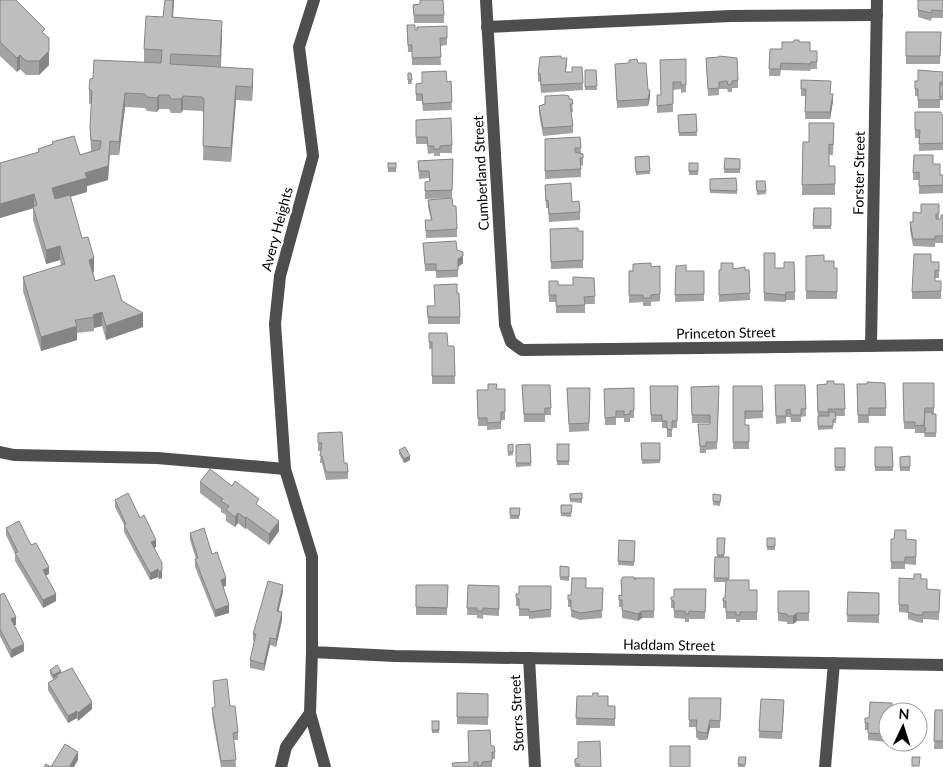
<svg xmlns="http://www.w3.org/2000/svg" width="943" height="767" font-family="Lato,sans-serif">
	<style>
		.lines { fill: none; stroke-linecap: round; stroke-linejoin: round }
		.minor { stroke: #4e4e4e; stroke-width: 12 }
		.wall { fill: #a3a3a3 }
		.shaded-wall { fill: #858585 }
		.building { fill: #bebebe; stroke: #858585 }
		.labels { text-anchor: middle; stroke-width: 5; stroke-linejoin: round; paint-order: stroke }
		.street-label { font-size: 14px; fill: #000; stroke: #fff }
	</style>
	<rect width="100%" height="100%" fill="#fff"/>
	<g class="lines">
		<g class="minor">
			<path d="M 314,0 L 299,47 L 313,156 L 280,276 L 275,324 L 285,469 L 312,557 L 312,652 L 395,656 L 943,665"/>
			<path d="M 486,0 L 505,325 L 511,342 L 522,350 L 943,345"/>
			<path d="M 487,27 L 731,16 L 877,15"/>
			<path d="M 871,346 L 877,0"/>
			<path d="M 0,452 L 14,455 L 157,458 L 285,469"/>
			<path d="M 312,652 L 310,713 L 325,767"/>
			<path d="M 529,658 L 535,767"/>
			<path d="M 281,767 L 286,747 L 310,713"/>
			<path d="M 825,767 L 834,663"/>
		</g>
	</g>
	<g class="wall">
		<path d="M 0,0 L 45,35 L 49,65 L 39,75 L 26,75 L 20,69 L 17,72 L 0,56 Z"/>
		<path d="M 165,0 L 174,0 L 173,17 L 222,35 L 221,67 L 253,83 L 252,101 L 236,100 L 231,162 L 203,160 L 204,113 L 202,111 L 183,110 L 181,113 L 171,113 L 169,109 L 159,109 L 157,112 L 147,111 L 145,108 L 125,107 L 119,155 L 110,155 L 108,180 L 87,186 L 87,192 L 70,197 L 82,238 L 94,272 L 93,273 L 95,281 L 122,301 L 143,327 L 106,340 L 102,326 L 94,328 L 94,331 L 77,333 L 77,340 L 41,351 L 23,291 L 23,277 L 61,266 L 60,260 L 46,264 L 33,220 L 33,208 L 0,218 L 38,152 L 38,149 L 52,145 L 52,142 L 80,155 L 91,151 L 90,127 L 92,105 L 89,103 L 89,89 L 144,62 L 144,49 L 163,17 Z"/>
		<path d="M 918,0 L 943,0 L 943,18 L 932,18 L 931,21 L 918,17 Z"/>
		<path d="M 420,4 L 444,15 L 444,23 L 414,23 L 413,5 Z"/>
		<path d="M 407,25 L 415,30 L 447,26 L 447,45 L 440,46 L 441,65 L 412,65 L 412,52 L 408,52 Z"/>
		<path d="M 906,32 L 941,32 L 940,64 L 906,64 Z"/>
		<path d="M 799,42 L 810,51 L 817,51 L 817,69 L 811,69 L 810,71 L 781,70 L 780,76 L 769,76 L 770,49 L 782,49 Z"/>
		<path d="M 561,58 L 567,65 L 566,72 L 572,72 L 582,67 L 583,90 L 541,93 L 540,81 L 538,82 L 538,74 Z"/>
		<path d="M 706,58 L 738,80 L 738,88 L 732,88 L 732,92 L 728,92 L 727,89 L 719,89 L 719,95 L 708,96 Z"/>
		<path d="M 686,59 L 686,92 L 681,93 L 681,89 L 673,90 L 673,112 L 657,113 L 657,95 L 661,95 Z"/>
		<path d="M 638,63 L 650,97 L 648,106 L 617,108 L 615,64 Z"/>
		<path d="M 585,70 L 596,70 L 597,90 L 585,90 Z"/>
		<path d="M 943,72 L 943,100 L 940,100 L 940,90 L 940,108 L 918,108 L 918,96 L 915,96 L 915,81 L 918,81 Z"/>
		<path d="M 408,73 L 411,73 L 412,84 L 408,84 Z"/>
		<path d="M 801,80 L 831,94 L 833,101 L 830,119 L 805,119 L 806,96 L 801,96 Z"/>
		<path d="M 451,81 L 452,110 L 423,111 L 422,101 L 416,101 L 416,91 L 447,82 Z"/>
		<path d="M 545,96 L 572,99 L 573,112 L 571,112 L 573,126 L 573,133 L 543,136 L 539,114 L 539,106 L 545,104 Z"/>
		<path d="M 915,112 L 943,115 L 943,150 L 919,151 L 919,138 L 915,138 Z"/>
		<path d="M 696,114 L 697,136 L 679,136 L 678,115 Z"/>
		<path d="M 416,120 L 452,145 L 452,153 L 440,153 L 440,156 L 434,156 L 434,153 L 428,154 L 427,144 L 416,144 Z"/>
		<path d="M 834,123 L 833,155 L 829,155 L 829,166 L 835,166 L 835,195 L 802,195 L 803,142 L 809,142 Z"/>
		<path d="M 580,137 L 581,153 L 583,154 L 583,166 L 581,165 L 581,177 L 545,179 L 545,139 Z"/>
		<path d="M 914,155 L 933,164 L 940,175 L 943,175 L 943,193 L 919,194 L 919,180 L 913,180 Z"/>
		<path d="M 649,156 L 650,174 L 636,175 L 635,157 Z"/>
		<path d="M 725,158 L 740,159 L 740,173 L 724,173 Z"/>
		<path d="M 453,159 L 452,198 L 425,199 L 425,182 L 429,182 L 429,178 L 419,179 L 418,161 Z"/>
		<rect x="388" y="163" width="8" height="9"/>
		<rect x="689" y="163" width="9" height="12"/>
		<path d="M 736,178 L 737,194 L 710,193 L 710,179 Z"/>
		<path d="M 756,181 L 765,181 L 766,194 L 757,195 Z"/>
		<path d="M 545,185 L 572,202 L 580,212 L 580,220 L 549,222 L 548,208 L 546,208 Z"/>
		<path d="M 428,200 L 453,206 L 457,229 L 457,237 L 426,238 L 425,220 L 431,220 L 428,207 Z"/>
		<path d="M 939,204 L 939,219 L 941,219 L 943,215 L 943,243 L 935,243 L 935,247 L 913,246 L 910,230 L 910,222 L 913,222 L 921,213 Z"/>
		<path d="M 814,208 L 831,208 L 831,229 L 813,229 Z"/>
		<path d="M 578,231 L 583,231 L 583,268 L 551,269 L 550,236 Z"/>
		<path d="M 423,243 L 457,250 L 463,263 L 458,267 L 458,277 L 436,278 L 436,271 L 425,271 Z"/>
		<path d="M 764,253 L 775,268 L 784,268 L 794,262 L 795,300 L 786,300 L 785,302 L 764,301 Z"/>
		<path d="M 806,256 L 824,261 L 834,268 L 837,268 L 837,299 L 806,299 Z"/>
		<path d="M 931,262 L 939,262 L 939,278 L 935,278 L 935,281 L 941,281 L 941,299 L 912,299 L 912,292 Z"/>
		<path d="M 660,266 L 660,301 L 651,302 L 651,306 L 643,306 L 643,302 L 629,303 L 629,271 L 651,267 Z"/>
		<path d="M 676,266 L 686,271 L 704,271 L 704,301 L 675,302 Z"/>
		<path d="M 733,269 L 749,270 L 750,300 L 719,302 L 719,270 Z"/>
		<path d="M 594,278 L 595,304 L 585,304 L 585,313 L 556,313 L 556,302 L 549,302 L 549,281 L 558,285 L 573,285 Z"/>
		<path d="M 457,293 L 460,317 L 460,324 L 428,324 L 427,306 L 434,306 Z"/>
		<path d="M 429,333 L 448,346 L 454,346 L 455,384 L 432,384 L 432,349 L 429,349 Z"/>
		<path d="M 885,383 L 886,416 L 869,416 L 869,423 L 858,423 L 857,384 Z"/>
		<path d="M 903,383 L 934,408 L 934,414 L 936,414 L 936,437 L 924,437 L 925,432 L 924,432 L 924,433 L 915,433 L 915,429 L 904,429 Z"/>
		<path d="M 844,384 L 845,416 L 836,416 L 836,423 L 833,423 L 833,429 L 818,430 L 817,385 Z"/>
		<path d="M 522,385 L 550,385 L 551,415 L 545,415 L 545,422 L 524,422 Z"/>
		<path d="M 805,385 L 806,416 L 801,417 L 801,422 L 791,422 L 790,417 L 786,417 L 786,423 L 776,424 L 775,392 Z"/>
		<path d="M 650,386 L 678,386 L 677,428 L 672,428 L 672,437 L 667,437 L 667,428 L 662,428 L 662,422 L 651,422 Z"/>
		<path d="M 733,386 L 762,386 L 763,418 L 745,419 L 745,425 L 749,425 L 749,449 L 733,449 Z"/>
		<path d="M 691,387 L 719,393 L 717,449 L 706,450 L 706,453 L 700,453 L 698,424 L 710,424 L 710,423 L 692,423 Z"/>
		<path d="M 567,388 L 590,388 L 589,431 L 569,432 Z"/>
		<path d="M 634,388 L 634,418 L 630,418 L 630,422 L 624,422 L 624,418 L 616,418 L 616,425 L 605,425 L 604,389 Z"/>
		<path d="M 505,389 L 505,420 L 501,420 L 501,429 L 487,430 L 487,426 L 478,426 L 477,390 Z"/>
		<path d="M 318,433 L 344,463 L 348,472 L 348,479 L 326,480 L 322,463 L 320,463 L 321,451 L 318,451 Z"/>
		<path d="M 641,443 L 660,443 L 660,463 L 642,464 Z"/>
		<path d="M 513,444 L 513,455 L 508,456 L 508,445 Z"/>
		<path d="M 530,444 L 531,466 L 516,467 L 516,445 Z"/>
		<rect x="557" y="444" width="12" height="21"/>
		<path d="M 875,447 L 892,447 L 893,471 L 875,471 Z"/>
		<rect x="835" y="448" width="10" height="23"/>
		<path d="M 399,450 L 410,460 L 404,463 L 399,454 Z"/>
		<path d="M 910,456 L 910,471 L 900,471 L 900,457 Z"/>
		<path d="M 200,482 L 259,506 L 279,531 L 269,545 L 246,528 L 245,529 L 238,523 L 235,527 L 226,521 L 226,515 L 221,512 L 221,509 L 200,493 Z"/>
		<path d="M 582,493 L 582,503 L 570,502 L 570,494 Z"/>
		<path d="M 713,494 L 721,498 L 720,506 L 713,505 Z"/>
		<path d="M 115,500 L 140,518 L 156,547 L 154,548 L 162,578 L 159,579 L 158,577 L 150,580 L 124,532 L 124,525 L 115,507 Z"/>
		<path d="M 561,505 L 572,505 L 571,517 L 561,516 Z"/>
		<path d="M 510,508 L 520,508 L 519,519 L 510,519 Z"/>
		<path d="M 6,528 L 31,545 L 49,574 L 46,575 L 56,601 L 43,608 L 15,561 L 15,554 L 6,535 Z"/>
		<path d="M 190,533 L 212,554 L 226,586 L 223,587 L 229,613 L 215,617 L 195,567 L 195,559 L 196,559 L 190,540 Z"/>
		<path d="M 717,538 L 725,538 L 724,557 L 729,557 L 729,580 L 749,590 L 757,590 L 757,620 L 740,620 L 740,622 L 736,622 L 736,619 L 726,619 L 726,608 L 723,608 L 723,601 L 725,598 L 726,582 L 714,582 L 715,557 L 717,557 Z"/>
		<rect x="767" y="538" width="8" height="12"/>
		<path d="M 891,539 L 916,540 L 916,565 L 905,564 L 905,569 L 891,569 Z"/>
		<path d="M 619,540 L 635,541 L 634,566 L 618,565 Z"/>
		<path d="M 560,566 L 569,567 L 569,581 L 560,580 Z"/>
		<path d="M 654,578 L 654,618 L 642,618 L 638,621 L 622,618 L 622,607 L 619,607 L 619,595 L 622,595 L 621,580 L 635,580 Z"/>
		<path d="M 899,578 L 921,579 L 927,589 L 940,590 L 939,620 L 923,619 L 923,623 L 917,622 L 908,619 L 908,613 L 899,612 Z"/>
		<path d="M 416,585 L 448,585 L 447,615 L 416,615 Z"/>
		<path d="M 468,585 L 499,586 L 499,616 L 483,615 L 483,619 L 477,618 L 477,615 L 467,615 Z"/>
		<path d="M 551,586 L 551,617 L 529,619 L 529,616 L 519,616 L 519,606 L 516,606 L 516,594 L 519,594 Z"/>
		<path d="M 586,588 L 603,588 L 602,618 L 580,620 L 571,617 L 571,607 L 568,607 L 568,595 L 571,595 Z"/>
		<path d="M 706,589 L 705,619 L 689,619 L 689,622 L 685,622 L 685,619 L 674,618 L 674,608 L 671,608 L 671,600 L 674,597 Z"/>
		<path d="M 778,591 L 809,591 L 809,621 L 797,621 L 793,624 L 787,624 L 787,622 L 778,621 Z"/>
		<path d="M 283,592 L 278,611 L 282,620 L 276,647 L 270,645 L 264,671 L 250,668 L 250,660 L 255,641 L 253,641 L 253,634 Z"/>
		<path d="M 848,592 L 879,593 L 879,623 L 847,622 Z"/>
		<path d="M 0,595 L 16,625 L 14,625 L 24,651 L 11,658 L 0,636 Z"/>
		<path d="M 50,670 L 61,673 L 92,709 L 78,721 L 77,718 L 68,723 L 48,690 L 48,683 L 56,678 L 56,677 L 53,679 L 50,674 Z"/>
		<path d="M 213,681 L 230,706 L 238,732 L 238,740 L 234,740 L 236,767 L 221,767 L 212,715 L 212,708 L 215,707 Z"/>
		<path d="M 457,693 L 488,694 L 488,725 L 457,724 Z"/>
		<path d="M 577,696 L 598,696 L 608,706 L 615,706 L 615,726 L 576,725 Z"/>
		<path d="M 689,698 L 721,698 L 720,728 L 710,728 L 707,740 L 699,740 L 696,737 L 696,727 L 689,727 Z"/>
		<path d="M 784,708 L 782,739 L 759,738 L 759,731 Z"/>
		<path d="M 935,710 L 943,710 L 943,749 L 934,749 Z"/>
		<path d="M 888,712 L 888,742 L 868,740 L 868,730 L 865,730 L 865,723 L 869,718 Z"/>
		<rect x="432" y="721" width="7" height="12"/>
		<path d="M 491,746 L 495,752 L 495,759 L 492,759 L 492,767 L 452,767 L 469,762 Z"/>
		<path d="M 739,757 L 746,757 L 745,767 L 738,767 Z"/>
		<path d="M 575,759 L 601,767 L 575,767 Z"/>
	</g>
	<g class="shaded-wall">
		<path d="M 173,0 L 174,0 L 172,31 L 172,17 Z"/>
		<path d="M 222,21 L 222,35 L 220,70 L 220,56 Z"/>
		<path d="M 49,51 L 49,65 L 39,75 L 39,61 Z"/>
		<path d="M 20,55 L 20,69 L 17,72 L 17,58 Z"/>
		<path d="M 253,69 L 253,83 L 252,101 L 252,87 Z"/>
		<path d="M 236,86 L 236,100 L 231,162 L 231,148 Z"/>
		<path d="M 650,90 L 650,97 L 648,106 L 648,99 Z"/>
		<path d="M 125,93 L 125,107 L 119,155 L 119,142 Z"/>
		<path d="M 833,94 L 833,101 L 830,119 L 830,112 Z"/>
		<path d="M 159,95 L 159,109 L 157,112 L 157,98 Z"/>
		<path d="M 183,96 L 183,110 L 181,113 L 181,99 Z"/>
		<path d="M 110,141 L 108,180 L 87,186 L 87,192 L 52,202 L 52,188 L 85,173 Z"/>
		<path d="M 34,194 L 34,208 L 0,218 L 0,204 Z"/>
		<path d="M 60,246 L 60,260 L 46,264 L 46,250 Z"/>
		<path d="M 463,256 L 463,263 L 458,267 L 458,277 L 458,259 Z"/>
		<path d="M 94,258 L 94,272 L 89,274 L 89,260 Z"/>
		<path d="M 786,292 L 786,300 L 785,302 L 785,295 Z"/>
		<path d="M 102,312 L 102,326 L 94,328 L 93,315 Z"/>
		<path d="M 143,313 L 143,327 L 106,340 L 106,326 Z"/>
		<path d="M 77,326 L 77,340 L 41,351 L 41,337 Z"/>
		<path d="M 410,456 L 410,460 L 404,463 L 404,459 Z"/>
		<path d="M 238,513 L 238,523 L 235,527 L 235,517 Z"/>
		<path d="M 246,517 L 246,528 L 245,529 L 245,518 Z"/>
		<path d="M 279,521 L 279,531 L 269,545 L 269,534 Z"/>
		<path d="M 156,540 L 156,547 L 151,550 L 151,542 Z"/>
		<path d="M 49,567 L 49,574 L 43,577 L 43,570 Z"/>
		<path d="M 158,569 L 158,577 L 150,580 L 150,573 Z"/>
		<path d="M 162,570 L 162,578 L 159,579 L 159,572 Z"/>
		<path d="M 226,578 L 226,586 L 221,587 L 221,580 Z"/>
		<path d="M 283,585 L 283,592 L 277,618 L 277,611 Z"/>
		<path d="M 56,594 L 56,601 L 43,608 L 43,600 Z"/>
		<path d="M 229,605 L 229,613 L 215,617 L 215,610 Z"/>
		<path d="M 642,611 L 642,618 L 638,621 L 638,614 Z"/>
		<path d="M 282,612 L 282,620 L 276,647 L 276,639 Z"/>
		<path d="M 797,613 L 797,621 L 793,624 L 793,616 Z"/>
		<path d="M 16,617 L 16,625 L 11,627 L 11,619 Z"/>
		<path d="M 270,638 L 270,645 L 264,671 L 264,664 Z"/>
		<path d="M 24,644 L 24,651 L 11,658 L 11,650 Z"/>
		<path d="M 61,671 L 61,675 L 56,675 L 56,677 L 53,679 L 53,675 Z"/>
		<path d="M 92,702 L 92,709 L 78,721 L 78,713 Z"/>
		<path d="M 77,711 L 77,718 L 68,723 L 68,716 Z"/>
		<path d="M 710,720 L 710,728 L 707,740 L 707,733 Z"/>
		<path d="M 78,752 L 78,760 L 74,767 L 69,767 Z"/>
	</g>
	<g class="building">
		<path d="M 0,0 L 16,0 L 45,29 L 42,32 L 49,38 L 49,51 L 39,61 L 26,61 L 20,55 L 17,58 L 0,42 Z"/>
		<path d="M 165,0 L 173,0 L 172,17 L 222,21 L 220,56 L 171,54 L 170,64 L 253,69 L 252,87 L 236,86 L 231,148 L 203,146 L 204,99 L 202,97 L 183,96 L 181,99 L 171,99 L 169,95 L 159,95 L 157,98 L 147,97 L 145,94 L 125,93 L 119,142 L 110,141 L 108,166 L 85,173 L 87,178 L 52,188 L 55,199 L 70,195 L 82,238 L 88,237 L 94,258 L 89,260 L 95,281 L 114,275 L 122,301 L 143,313 L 106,326 L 102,312 L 93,315 L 94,317 L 75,320 L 77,326 L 41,337 L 23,277 L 65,264 L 60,246 L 46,250 L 33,207 L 37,205 L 34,194 L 0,204 L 0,163 L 39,152 L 38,149 L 53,144 L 52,142 L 74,136 L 80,155 L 100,149 L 101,141 L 91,140 L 90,127 L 92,91 L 89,89 L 90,79 L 93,78 L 94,60 L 161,63 L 162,50 L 144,49 L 146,16 L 163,17 Z"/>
		<path d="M 420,0 L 443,0 L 444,15 L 414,15 L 413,5 L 420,4 Z"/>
		<path d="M 918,0 L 943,0 L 943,11 L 932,10 L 931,13 L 918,10 Z"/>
		<path d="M 407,25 L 415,25 L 415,30 L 417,30 L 417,27 L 447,26 L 447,38 L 440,38 L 441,57 L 412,58 L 412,45 L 408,45 Z"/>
		<path d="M 906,32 L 941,32 L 940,56 L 906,56 Z"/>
		<path d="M 794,40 L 799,40 L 799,42 L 810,42 L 810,51 L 817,51 L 817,62 L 811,62 L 810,64 L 781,63 L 780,69 L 769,69 L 770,49 L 782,49 L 782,42 L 794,42 Z"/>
		<path d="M 561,56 L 561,58 L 567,58 L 565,72 L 572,72 L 572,67 L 582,67 L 583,83 L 541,85 L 540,74 L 538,74 L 540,57 Z"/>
		<path d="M 719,56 L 737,58 L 738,80 L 732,81 L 732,84 L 728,85 L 727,81 L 719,82 L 719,88 L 708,89 L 706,58 L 719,57 Z"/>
		<path d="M 637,59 L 638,63 L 646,63 L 648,90 L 650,90 L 648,99 L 617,101 L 615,64 L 629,63 L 629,60 Z"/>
		<path d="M 686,59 L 686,85 L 681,85 L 681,82 L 673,82 L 673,104 L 657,106 L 657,95 L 661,95 L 660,60 Z"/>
		<path d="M 585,70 L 596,70 L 597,86 L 585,87 Z"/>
		<path d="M 918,70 L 943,72 L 943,82 L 940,82 L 940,100 L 918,100 L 918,89 L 915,89 L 915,81 L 918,81 Z"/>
		<path d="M 446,71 L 447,82 L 451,81 L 452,102 L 423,104 L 422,94 L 416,94 L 416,84 L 422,83 L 422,72 Z"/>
		<path d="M 408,73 L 411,73 L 412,80 L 408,80 Z"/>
		<path d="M 801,80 L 831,81 L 830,94 L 833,94 L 830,112 L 805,112 L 806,89 L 801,89 Z"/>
		<rect x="940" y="85" width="3" height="11"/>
		<path d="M 564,95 L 569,96 L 569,99 L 572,99 L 573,104 L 570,104 L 573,126 L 543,128 L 539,106 L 545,104 L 545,96 Z"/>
		<path d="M 915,112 L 941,112 L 941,114 L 943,115 L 943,143 L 919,144 L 920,130 L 915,130 Z"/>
		<path d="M 696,114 L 697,132 L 679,133 L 678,115 Z"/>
		<path d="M 451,118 L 452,145 L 440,146 L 440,149 L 434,149 L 434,146 L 428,146 L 427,137 L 416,137 L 416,120 Z"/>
		<path d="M 809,123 L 834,123 L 833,145 L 829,144 L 829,166 L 835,166 L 835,184 L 802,185 L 803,142 L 809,142 Z"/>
		<path d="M 580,137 L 581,148 L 575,148 L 575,152 L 583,154 L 583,158 L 580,158 L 581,169 L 545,171 L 545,139 Z"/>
		<path d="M 914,155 L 933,155 L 933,164 L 940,164 L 940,175 L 943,175 L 943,185 L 919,186 L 919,172 L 913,173 Z"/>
		<path d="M 649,156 L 650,171 L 636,172 L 635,157 Z"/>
		<path d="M 725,158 L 740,159 L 740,169 L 724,169 Z"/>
		<path d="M 453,159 L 452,190 L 425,191 L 425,182 L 430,181 L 429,171 L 419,171 L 418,161 Z"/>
		<rect x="388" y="163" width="8" height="5"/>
		<rect x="689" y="163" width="9" height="8"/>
		<path d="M 736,178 L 737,191 L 710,190 L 710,179 Z"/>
		<path d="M 756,181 L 765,181 L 766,191 L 757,191 Z"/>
		<path d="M 571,183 L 572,202 L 579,201 L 580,212 L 549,214 L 548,200 L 546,201 L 545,185 Z"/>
		<path d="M 452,198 L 453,206 L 456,206 L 457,229 L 426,231 L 425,220 L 432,220 L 428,200 Z"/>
		<path d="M 921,204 L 939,204 L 939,214 L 936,214 L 936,219 L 941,219 L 941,215 L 943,215 L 943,236 L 935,236 L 935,239 L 913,239 L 910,222 L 913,222 L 913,212 L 921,213 Z"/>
		<path d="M 814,208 L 831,208 L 831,226 L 813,226 Z"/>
		<path d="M 578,228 L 578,231 L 583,231 L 583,260 L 551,262 L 550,229 Z"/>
		<path d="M 456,241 L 457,250 L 463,252 L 463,256 L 458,259 L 458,270 L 436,271 L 436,264 L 425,264 L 423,243 Z"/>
		<path d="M 764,253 L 775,253 L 775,268 L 784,268 L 784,262 L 794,262 L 795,292 L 786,292 L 785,295 L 764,293 Z"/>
		<path d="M 914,254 L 931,254 L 931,262 L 939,262 L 939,271 L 935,270 L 935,281 L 941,281 L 941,291 L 912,292 Z"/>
		<path d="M 824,255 L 824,261 L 834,261 L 834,268 L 837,268 L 837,292 L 806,291 L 806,256 Z"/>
		<path d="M 651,263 L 651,267 L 660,266 L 660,294 L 651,295 L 651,298 L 643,298 L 643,295 L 629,295 L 629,271 L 633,271 L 633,264 Z"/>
		<path d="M 721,263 L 733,263 L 733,269 L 745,267 L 745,270 L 749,270 L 750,293 L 719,295 L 719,270 L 721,270 Z"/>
		<path d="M 686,265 L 686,271 L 704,271 L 704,294 L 675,295 L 676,266 Z"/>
		<path d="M 573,277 L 594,278 L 595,296 L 584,297 L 585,305 L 556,306 L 556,295 L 549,295 L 549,281 L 558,281 L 558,285 L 573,285 Z"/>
		<path d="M 457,284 L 457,293 L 459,293 L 460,317 L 428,317 L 427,306 L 435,306 L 434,285 Z"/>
		<path d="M 429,333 L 447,333 L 448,346 L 454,346 L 455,376 L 432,376 L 432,342 L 429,342 Z"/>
		<path d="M 827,381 L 834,381 L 834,384 L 844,384 L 845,409 L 828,409 L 829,412 L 818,412 L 817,385 L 827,384 Z"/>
		<path d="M 867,382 L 885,383 L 886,408 L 869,408 L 869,415 L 858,415 L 857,384 L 867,384 Z"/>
		<path d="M 903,383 L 934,383 L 934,408 L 925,408 L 924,425 L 915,426 L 915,422 L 904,422 Z"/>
		<path d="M 488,384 L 497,384 L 496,389 L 505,389 L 505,412 L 501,412 L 501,422 L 487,423 L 487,418 L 478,418 L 477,390 L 488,390 Z"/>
		<path d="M 522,385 L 550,385 L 551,408 L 545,408 L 545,414 L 524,414 Z"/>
		<path d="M 775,385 L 805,385 L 806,409 L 801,409 L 801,415 L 791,415 L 790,409 L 786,410 L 786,416 L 776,416 Z"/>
		<path d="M 650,386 L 678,386 L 677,421 L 672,421 L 672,430 L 667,429 L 667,421 L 662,421 L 662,415 L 651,415 Z"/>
		<path d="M 719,386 L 717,442 L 706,442 L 706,446 L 700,446 L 698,424 L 710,424 L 710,415 L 692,415 L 691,387 Z"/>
		<path d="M 733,386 L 762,386 L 763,411 L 745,411 L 745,425 L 749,425 L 749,442 L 733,442 Z"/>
		<path d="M 567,388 L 590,388 L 589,423 L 569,424 Z"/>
		<path d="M 634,388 L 634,410 L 630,411 L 630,414 L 624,415 L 624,411 L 616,411 L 616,417 L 605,418 L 604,389 Z"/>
		<path d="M 829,412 L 835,412 L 836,419 L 833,420 L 833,426 L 818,426 L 818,416 L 829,416 Z"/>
		<path d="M 925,412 L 932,412 L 932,414 L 936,414 L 936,433 L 924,433 L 926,428 L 924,428 Z"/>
		<path d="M 342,432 L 344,463 L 347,463 L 348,472 L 326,472 L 322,456 L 320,456 L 322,443 L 318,443 L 318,433 Z"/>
		<path d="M 641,443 L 660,443 L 660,460 L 642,460 Z"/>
		<path d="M 513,444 L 513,452 L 508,452 L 508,445 Z"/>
		<path d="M 530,444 L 531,463 L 516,463 L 516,445 Z"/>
		<rect x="557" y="444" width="12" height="17"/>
		<path d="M 405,447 L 410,456 L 404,459 L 399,450 Z"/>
		<path d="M 875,447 L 892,447 L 893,467 L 875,467 Z"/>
		<rect x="835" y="448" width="10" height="19"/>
		<path d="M 910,456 L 910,467 L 900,467 L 900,457 Z"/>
		<path d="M 210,469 L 232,486 L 235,481 L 259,499 L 256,504 L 279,521 L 269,534 L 246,517 L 245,518 L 238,513 L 235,517 L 226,510 L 229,506 L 221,501 L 223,499 L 200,482 Z"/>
		<path d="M 128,493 L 140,518 L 144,515 L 156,540 L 151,542 L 162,563 L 162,570 L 159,572 L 158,569 L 150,573 L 124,525 L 126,524 L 115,500 Z"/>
		<path d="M 582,493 L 582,499 L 570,499 L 570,494 Z"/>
		<path d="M 713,494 L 721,495 L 720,502 L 713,501 Z"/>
		<path d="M 561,505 L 572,505 L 571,513 L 561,513 Z"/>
		<path d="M 510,508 L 520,508 L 519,516 L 510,515 Z"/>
		<path d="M 19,521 L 31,545 L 36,543 L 49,567 L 43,570 L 56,594 L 43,600 L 15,553 L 18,552 L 6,528 Z"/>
		<path d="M 204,528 L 212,554 L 217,552 L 226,578 L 221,580 L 229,605 L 215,610 L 195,559 L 198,558 L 190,533 Z"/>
		<path d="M 895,530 L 906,530 L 906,539 L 916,540 L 916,557 L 905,557 L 905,562 L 891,562 L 891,539 L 894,539 Z"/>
		<path d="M 717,538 L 725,538 L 724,555 L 717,555 Z"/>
		<path d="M 767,538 L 775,538 L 775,546 L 767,547 Z"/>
		<path d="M 619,540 L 635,541 L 634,562 L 618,561 Z"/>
		<path d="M 715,557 L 729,557 L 729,578 L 714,578 Z"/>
		<path d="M 560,566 L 569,567 L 569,577 L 560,577 Z"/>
		<path d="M 914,574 L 921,574 L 921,579 L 927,579 L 927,589 L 940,590 L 939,612 L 923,612 L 923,615 L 917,615 L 908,612 L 908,605 L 899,605 L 899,578 L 914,579 Z"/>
		<path d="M 623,577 L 634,577 L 635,580 L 635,578 L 654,578 L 654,611 L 642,611 L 638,614 L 622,610 L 622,600 L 619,600 L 619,595 L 622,596 L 621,580 Z"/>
		<path d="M 572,578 L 586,578 L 586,588 L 603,588 L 602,610 L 580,613 L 571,610 L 571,600 L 568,600 L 568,595 L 571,595 Z"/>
		<path d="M 726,580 L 749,580 L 749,590 L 757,590 L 757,612 L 740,612 L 740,615 L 736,615 L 736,612 L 726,612 L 726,601 L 723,601 L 723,598 L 725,598 Z"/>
		<path d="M 268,581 L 283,585 L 277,611 L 282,612 L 276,639 L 270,638 L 264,664 L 250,660 L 256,634 L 253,634 Z"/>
		<path d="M 416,585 L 448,585 L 447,608 L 416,607 Z"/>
		<path d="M 468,585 L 499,586 L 499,609 L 483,608 L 483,611 L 477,611 L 477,608 L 467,608 Z"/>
		<path d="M 519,586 L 551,586 L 551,609 L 529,612 L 529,609 L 519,609 L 519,599 L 516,598 L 516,594 L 519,594 Z"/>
		<path d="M 674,589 L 706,589 L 705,612 L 689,611 L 689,614 L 685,614 L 685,611 L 674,611 L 674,601 L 671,600 L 671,597 L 674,597 Z"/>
		<path d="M 778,591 L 809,591 L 809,613 L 797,613 L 793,616 L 787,616 L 787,614 L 778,613 Z"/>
		<path d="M 848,592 L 879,593 L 879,615 L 847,615 Z"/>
		<path d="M 4,593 L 16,617 L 11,619 L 24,644 L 11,650 L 0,629 L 0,595 Z"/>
		<path d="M 57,665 L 61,671 L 53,675 L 50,670 Z"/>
		<path d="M 72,668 L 92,702 L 78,713 L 77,711 L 68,716 L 48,683 L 58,677 L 56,675 Z"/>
		<path d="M 227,679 L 230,706 L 235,706 L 238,732 L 233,733 L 236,760 L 221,761 L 212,708 L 215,707 L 213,681 Z"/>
		<path d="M 457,693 L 488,694 L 488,717 L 457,717 Z"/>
		<path d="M 593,693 L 598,693 L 598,696 L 608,696 L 608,706 L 615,706 L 615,719 L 576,718 L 577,696 L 592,696 Z"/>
		<path d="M 689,698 L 721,698 L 720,721 L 710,720 L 707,733 L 699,732 L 696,729 L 697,720 L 689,720 Z"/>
		<path d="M 761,699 L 784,700 L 782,732 L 759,731 Z"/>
		<path d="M 870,702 L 892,703 L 891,712 L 888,712 L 888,734 L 868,733 L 868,723 L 865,723 L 865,718 L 869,718 Z"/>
		<path d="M 935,710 L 943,710 L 943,741 L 934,741 Z"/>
		<rect x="432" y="721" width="7" height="9"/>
		<path d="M 490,730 L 491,746 L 494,746 L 495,752 L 492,752 L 492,761 L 482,762 L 482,765 L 478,766 L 478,762 L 474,762 L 474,767 L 453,767 L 452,763 L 469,762 L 468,731 Z"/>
		<path d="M 600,741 L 601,767 L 579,767 L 579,764 L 575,764 L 575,759 L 578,758 L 578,742 Z"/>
		<path d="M 65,744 L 78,752 L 69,767 L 44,767 L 46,764 L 51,767 Z"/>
		<rect x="670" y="746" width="20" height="21"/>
		<path d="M 739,757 L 746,757 L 745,765 L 738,764 Z"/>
		<path d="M 912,757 L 920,757 L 919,766 L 912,766 Z"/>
	</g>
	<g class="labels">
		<g class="street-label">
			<text transform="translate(481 173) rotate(-93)" y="5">Cumberland Street</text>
			<text transform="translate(859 173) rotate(-89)" y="5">Forster Street</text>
			<text transform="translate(277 229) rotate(-75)" y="5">Avery Heights</text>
			<text transform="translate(726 333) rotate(-1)" y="5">Princeton Street</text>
			<text transform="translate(669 645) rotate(1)" y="5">Haddam Street</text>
			<text transform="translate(517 713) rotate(-93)" y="5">Storrs Street</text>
		</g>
	</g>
	<g transform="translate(903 727) rotate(4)"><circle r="24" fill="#ffffff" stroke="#999999"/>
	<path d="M0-4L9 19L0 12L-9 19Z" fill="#000000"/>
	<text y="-8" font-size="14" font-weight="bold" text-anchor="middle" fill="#000000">N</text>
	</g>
</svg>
